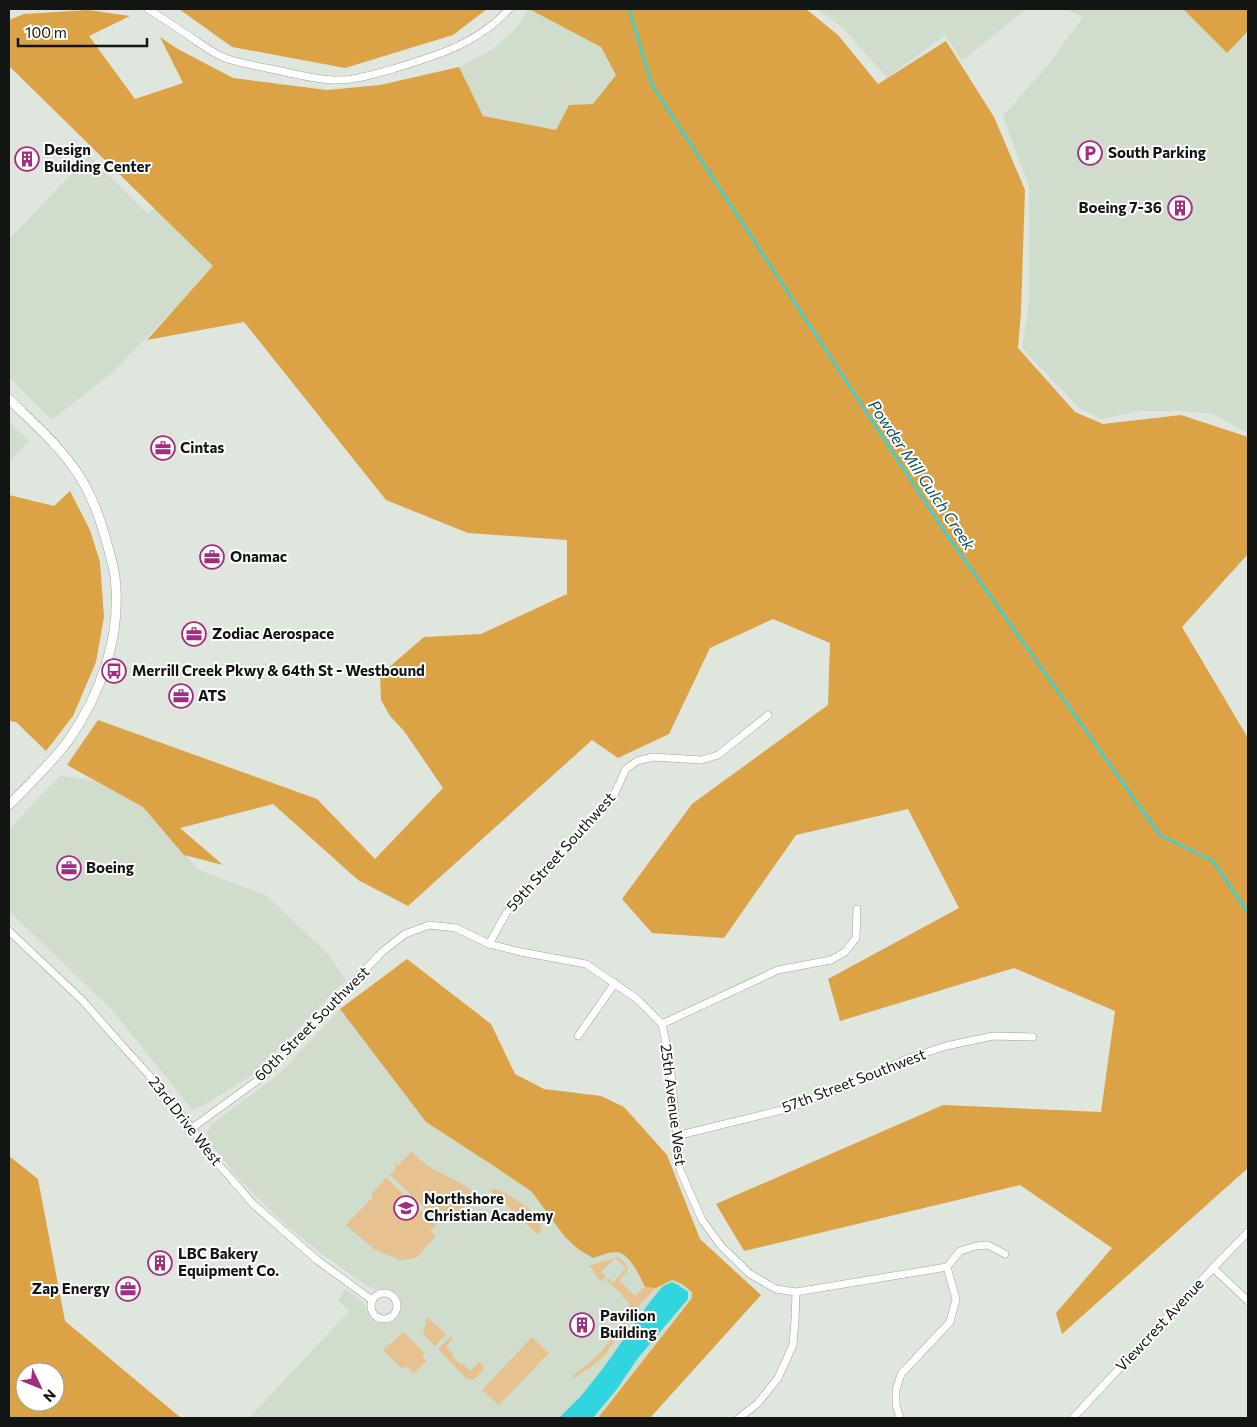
<svg xmlns="http://www.w3.org/2000/svg" width="1257" height="1427" font-family="Commissioner,sans-serif">
	<style>
		.built { fill: #d0dccc }
		.green { fill: #e5c290 }
		.forest { fill: #dca246; fill-rule: evenodd }
		.water { fill: #30d5df }
		.lines { fill: none; stroke-linecap: round; stroke-linejoin: round }
		.stream { stroke: #30d5df; stroke-width: 2.5 }
		.minor-casing { stroke: #9ea59c; stroke-width: 8 }
		.tertiary-casing { stroke: #9ea59c; stroke-width: 10 }
		.minor { stroke: #fff; stroke-width: 7 }
		.tertiary { stroke: #fff; stroke-width: 9 }
		.labels { text-anchor: middle; stroke-width: 4; stroke-linejoin: round; paint-order: stroke }
		.poi-label { font-size: 15px; font-weight: bold; fill: #121512; stroke: #fff; text-anchor: start }
		.street-label { font-size: 15px; fill: #121512; stroke: #fff }
		.water-label { font-size: 16px; font-style: italic; fill: #115458; stroke: #fff }
	</style>
	<rect width="100%" height="100%" fill="#dfe6dd"/>
	<g class="built">
		<path d="M 529,9 L 601,47 L 616,75 L 593,104 L 569,105 L 556,131 L 483,116 L 459,67 L 493,49 L 517,27 Z"/>
		<path d="M 817,9 L 1026,9 L 962,61 L 945,35 L 887,78 L 842,27 Z"/>
		<path d="M 1065,9 L 1183,9 L 1227,53 L 1248,31 L 1248,433 L 1213,414 L 1183,411 L 1140,411 L 1101,419 L 1079,408 L 1022,348 L 1029,303 L 1029,187 L 1003,116 L 1049,64 L 1083,17 Z"/>
		<path d="M 89,156 L 148,214 L 155,207 L 215,266 L 112,373 L 52,420 L 9,377 L 9,239 Z"/>
		<path d="M 9,422 L 29,441 L 9,462 Z"/>
		<path d="M 60,776 L 132,785 L 197,869 L 267,896 L 329,955 L 346,980 L 250,1077 L 193,1111 L 113,1011 L 9,911 L 9,829 Z"/>
		<path d="M 340,1009 L 426,1122 L 497,1168 L 532,1192 L 565,1237 L 593,1258 L 614,1251 L 622,1252 L 631,1262 L 645,1287 L 656,1288 L 672,1280 L 682,1284 L 692,1292 L 692,1298 L 598,1418 L 249,1418 L 350,1310 L 338,1301 L 345,1289 L 363,1302 L 370,1317 L 380,1323 L 393,1321 L 400,1313 L 401,1309 L 400,1298 L 394,1292 L 386,1289 L 373,1289 L 369,1287 L 319,1252 L 277,1217 L 241,1181 L 210,1144 L 208,1138 L 208,1131 L 212,1124 L 279,1074 Z"/>
	</g>
	<g class="green">
		<path d="M 412,1151 C 426,1171 453,1176 471,1190 L 473,1198 L 451,1220 L 445,1215 L 439,1221 L 390,1175 L 396,1168 L 393,1162 L 398,1166 Z"/>
		<path d="M 386,1178 L 436,1225 L 430,1231 L 435,1237 L 416,1258 L 400,1260 L 374,1249 L 346,1225 L 372,1198 L 372,1193 Z"/>
		<path d="M 495,1189 C 508,1194 535,1209 540,1223 C 541,1225 541,1228 541,1231 L 538,1235 L 499,1198 L 489,1190 Z"/>
		<path d="M 617,1257 C 622,1259 627,1264 628,1270 L 619,1281 L 635,1296 L 645,1287 L 656,1288 L 641,1303 L 604,1356 L 589,1368 L 575,1378 L 573,1376 L 589,1363 L 601,1352 L 627,1319 L 623,1314 L 629,1308 L 629,1302 L 622,1297 L 623,1295 L 606,1280 L 608,1278 L 613,1283 L 626,1268 L 615,1258 L 601,1272 L 606,1277 L 601,1281 C 594,1277 596,1269 588,1266 Z"/>
		<path d="M 427,1317 L 446,1334 L 435,1346 L 423,1334 Z"/>
		<path d="M 404,1332 L 424,1353 L 422,1356 L 427,1361 L 414,1373 L 406,1366 L 402,1369 L 383,1350 Z"/>
		<path d="M 451,1336 L 453,1338 L 446,1347 L 454,1355 L 453,1357 L 460,1364 L 462,1363 L 471,1371 L 479,1362 L 483,1366 L 483,1370 C 478,1375 474,1383 466,1378 L 438,1349 Z"/>
		<path d="M 532,1337 L 549,1353 L 499,1405 L 482,1390 Z"/>
	</g>
	<g class="forest">
		<path d="M 179,9 L 487,9 L 453,35 L 345,68 L 232,47 Z"/>
		<path d="M 529,9 L 806,9 L 838,35 L 878,84 L 946,41 L 994,117 L 1025,190 L 1021,312 L 1018,348 L 1075,412 L 1103,424 L 1181,415 L 1248,437 L 1248,554 L 1182,627 L 1248,738 L 1248,1168 L 1062,1334 L 1056,1313 L 1112,1248 L 1020,1185 L 744,1251 L 716,1204 L 943,1105 L 1101,1112 L 1115,1011 L 1014,968 L 840,1021 L 828,979 L 959,908 L 908,809 L 796,835 L 724,938 L 652,933 L 622,899 L 692,804 L 828,705 L 830,643 L 773,619 L 710,648 L 669,734 L 618,758 L 592,740 L 408,906 L 358,880 L 273,804 L 180,828 L 223,865 L 184,855 L 143,807 L 67,765 L 98,720 L 317,799 L 375,859 L 443,788 L 404,731 L 390,716 L 381,700 L 380,675 L 424,637 L 481,634 L 567,594 L 567,540 L 468,533 L 386,500 L 244,322 L 147,340 L 213,266 L 9,66 L 9,20 L 24,14 L 88,10 L 130,16 L 89,36 L 135,99 L 183,83 L 160,37 L 176,48 L 233,78 L 327,90 L 380,85 L 459,67 L 483,116 L 556,130 L 569,105 L 593,104 L 616,75 L 601,47 Z"/>
		<path d="M 1183,9 L 1248,9 L 1248,31 L 1227,53 Z"/>
		<path d="M 70,491 L 90,530 L 100,562 L 104,617 L 96,662 L 73,716 L 46,751 L 16,722 L 9,721 L 9,495 L 54,506 Z"/>
		<path d="M 407,959 L 491,1024 L 515,1074 L 544,1089 L 601,1096 L 624,1107 L 667,1155 L 700,1239 L 761,1295 L 650,1418 L 598,1418 L 692,1298 L 692,1292 L 682,1284 L 672,1280 L 656,1288 L 645,1287 C 640,1277 629,1252 616,1252 C 609,1252 600,1256 593,1258 L 578,1249 L 565,1237 L 532,1192 L 497,1168 L 426,1122 L 340,1009 Z"/>
		<path d="M 9,1156 L 38,1179 L 65,1321 L 181,1418 L 9,1418 ZM 25,1372 L 55,1372 L 55,1402 L 25,1402 Z"/>
	</g>
	<path class="water" d="M 672,1282 L 678,1285 L 688,1292 L 688,1299 L 638,1358 L 617,1389 L 593,1418 L 559,1418 L 581,1396 L 604,1367 L 649,1303 L 663,1286 Z"/>
	<g class="lines">
		<path class="stream" d="M 629,9 L 652,85 L 947,535 L 1160,835 L 1213,861 L 1248,913"/>
		<g class="minor-casing">
			<g id="minor">
				<path d="M 148,9 C 162,18 176,27 189,36 C 201,44 212,53 225,58 C 243,64 262,67 281,71 C 298,75 316,79 333,80 C 354,81 374,74 393,69 C 436,56 479,43 509,9"/>
				<path d="M 9,931 L 83,1001 L 119,1042 L 148,1074 L 192,1128 L 214,1159 L 253,1204 L 317,1260 L 372,1300"/>
				<path d="M 489,944 L 507,912 L 614,795 L 626,769 L 637,761 L 653,757 L 701,760 L 718,755 L 768,715"/>
				<path d="M 662,1024 L 778,970 L 831,960 L 845,952 L 856,938 L 857,909"/>
				<path d="M 578,1036 L 615,983"/>
				<path d="M 192,1128 L 265,1075 L 382,952 L 405,934 L 429,925 L 456,928 L 489,944 L 521,952 L 586,964 L 637,999 L 662,1024 L 670,1062 L 680,1170 L 702,1220 L 722,1247 L 750,1274 L 776,1289 L 796,1292 L 947,1267"/>
				<path d="M 676,1136 L 786,1109 L 850,1085 L 909,1058 L 946,1046 L 993,1036 L 1033,1037"/>
				<path d="M 947,1267 L 960,1251 L 976,1246 L 988,1245 L 1005,1254"/>
				<path d="M 1213,1268 L 1248,1301"/>
				<circle cx="384" cy="1306" r="13"/>
				<path d="M 739,1418 L 758,1403 L 778,1378 L 793,1345 L 795,1320 L 796,1292"/>
				<path d="M 900,1418 L 896,1405 L 896,1390 L 901,1374 L 950,1322 L 956,1299 L 947,1267"/>
				<path d="M 1073,1418 L 1213,1268 L 1248,1232"/>
			</g>
		</g>
		<g class="tertiary-casing">
			<path id="tertiary" d="M 9,399 C 33,423 60,446 78,474 C 90,492 98,513 104,533 C 108,548 113,562 115,577 C 122,635 101,694 68,741 C 51,764 28,785 9,805"/>
		</g>
		<use href="#minor" class="minor"/>
		<use href="#tertiary" class="tertiary"/>
	</g>
	<defs>
		<g id="parking-ring" transform="scale(1.25)"><circle r="9.5" fill="#fff" stroke="#a42b82" stroke-width="1.5"/><path d="M-3.5-5.5H1a3.5 3.5 0 0 1 0 7H-1V5.5H-3.5ZM-1-3.4V-.6H.8a1.4 1.4 0 0 0 0-2.8Z" fill="#a42b82"/></g>
		<g id="building-ring" transform="scale(1.25)"><circle r="9.5" fill="#fff" stroke="#a42b82" stroke-width="1.5"/><path d="M-4-6H4V6H1V3H-1V6H-4ZM-2.5-4.3h1.7v1.8h-1.7ZM.8-4.3h1.7v1.8H.8ZM-2.5-1h1.7V.8h-1.7ZM.8-1h1.7V.8H.8Z" fill="#a42b82"/></g>
		<g id="office-ring" transform="scale(1.25)"><circle r="9.5" fill="#fff" stroke="#a42b82" stroke-width="1.5"/><path d="M-6-3h4V-5.5h4V-3h4V5H-6ZM-1-4.5V-3h2v-1.5ZM-6 0V1H6V0Z" fill="#a42b82"/></g>
		<g id="bus-ring" transform="scale(1.25)"><circle r="9.5" fill="#fff" stroke="#a42b82" stroke-width="1.5"/><path d="M-5-6H5V4H4V6H2V4H-2V6H-4V4H-5ZM-3.5-4V0h7V-4ZM-3.5 1.2v1.5H-2V1.2ZM2 1.2v1.5H3.5V1.2Z" fill="#a42b82"/></g>
		<g id="school-ring" transform="scale(1.25)"><circle r="9.5" fill="#fff" stroke="#a42b82" stroke-width="1.5"/><path d="M0-5L7-2L0 1L-7-2ZM-4 1L0 2.5L4 1V4Q0 6-4 4Z" fill="#a42b82"/></g>
	</defs>
	<g fill-rule="evenodd">
		<use href="#parking-ring" x="1090" y="153"/>
		<use href="#building-ring" x="27" y="159"/>
		<use href="#building-ring" x="1180" y="208"/>
		<use href="#office-ring" x="163" y="448"/>
		<use href="#office-ring" x="212" y="557"/>
		<use href="#office-ring" x="194" y="634"/>
		<use href="#bus-ring" x="114" y="671"/>
		<use href="#office-ring" x="181" y="696"/>
		<use href="#office-ring" x="69" y="868"/>
		<use href="#school-ring" x="406" y="1208"/>
		<use href="#building-ring" x="160" y="1263"/>
		<use href="#office-ring" x="128" y="1289"/>
		<use href="#building-ring" x="582" y="1325"/>
	</g>
	<g class="labels">
		<g class="poi-label">
			<text x="44" y="155">Design<tspan x="44" dy="17">Building Center</tspan></text>
			<text x="1108" y="158">South Parking</text>
			<text x="1162" y="213" text-anchor="end">Boeing 7-36</text>
			<text x="180" y="453">Cintas</text>
			<text x="230" y="562">Onamac</text>
			<text x="212" y="639">Zodiac Aerospace</text>
			<text x="132" y="676">Merrill Creek Pkwy &amp; 64th St - Westbound</text>
			<text x="198" y="701">ATS</text>
			<text x="86" y="873">Boeing</text>
			<text x="424" y="1204">Northshore<tspan x="424" dy="17">Christian Academy</tspan></text>
			<text x="178" y="1259">LBC Bakery<tspan x="178" dy="17">Equipment Co.</tspan></text>
			<text x="110" y="1294" text-anchor="end">Zap Energy</text>
			<text x="600" y="1321">Pavilion<tspan x="600" dy="17">Building</tspan></text>
		</g>
		<g class="street-label">
			<text transform="translate(561 852) rotate(-48)" y="5">59th Street Southwest</text>
			<text transform="translate(312 1024) rotate(-45)" y="5">60th Street Southwest</text>
			<text transform="translate(854 1081) rotate(-21)" y="5">57th Street Southwest</text>
			<text transform="translate(673 1105) rotate(83)" y="5">25th Avenue West</text>
			<text transform="translate(185 1121) rotate(52)" y="5">23rd Drive West</text>
			<text transform="translate(1160 1325) rotate(-47)" y="5">Viewcrest Avenue</text>
		</g>
		<g class="water-label">
			<text transform="translate(922 475) rotate(56)" y="6">Powder Mill Gulch Creek</text>
		</g>
	</g>
	<rect width="1257" height="1427" fill="none" stroke="#121512" stroke-width="20"/>
	<g transform="translate(40 1387) rotate(133)"><circle r="24" fill="#ffffff" stroke="#a0a1a0"/>
	<path d="M0-4L9 19L0 12L-9 19Z" fill="#a42b82"/>
	<text y="-8" font-size="14" font-weight="bold" text-anchor="middle" fill="#121512">N</text>
	</g>
	<path d="M18 38v8h129v-8" fill="none" stroke="#121512" stroke-width="2.5"/>
	<text x="25" y="38" font-size="15" fill="#121512" stroke="#ffffff" stroke-width="4" paint-order="stroke">100 m</text>
</svg>
